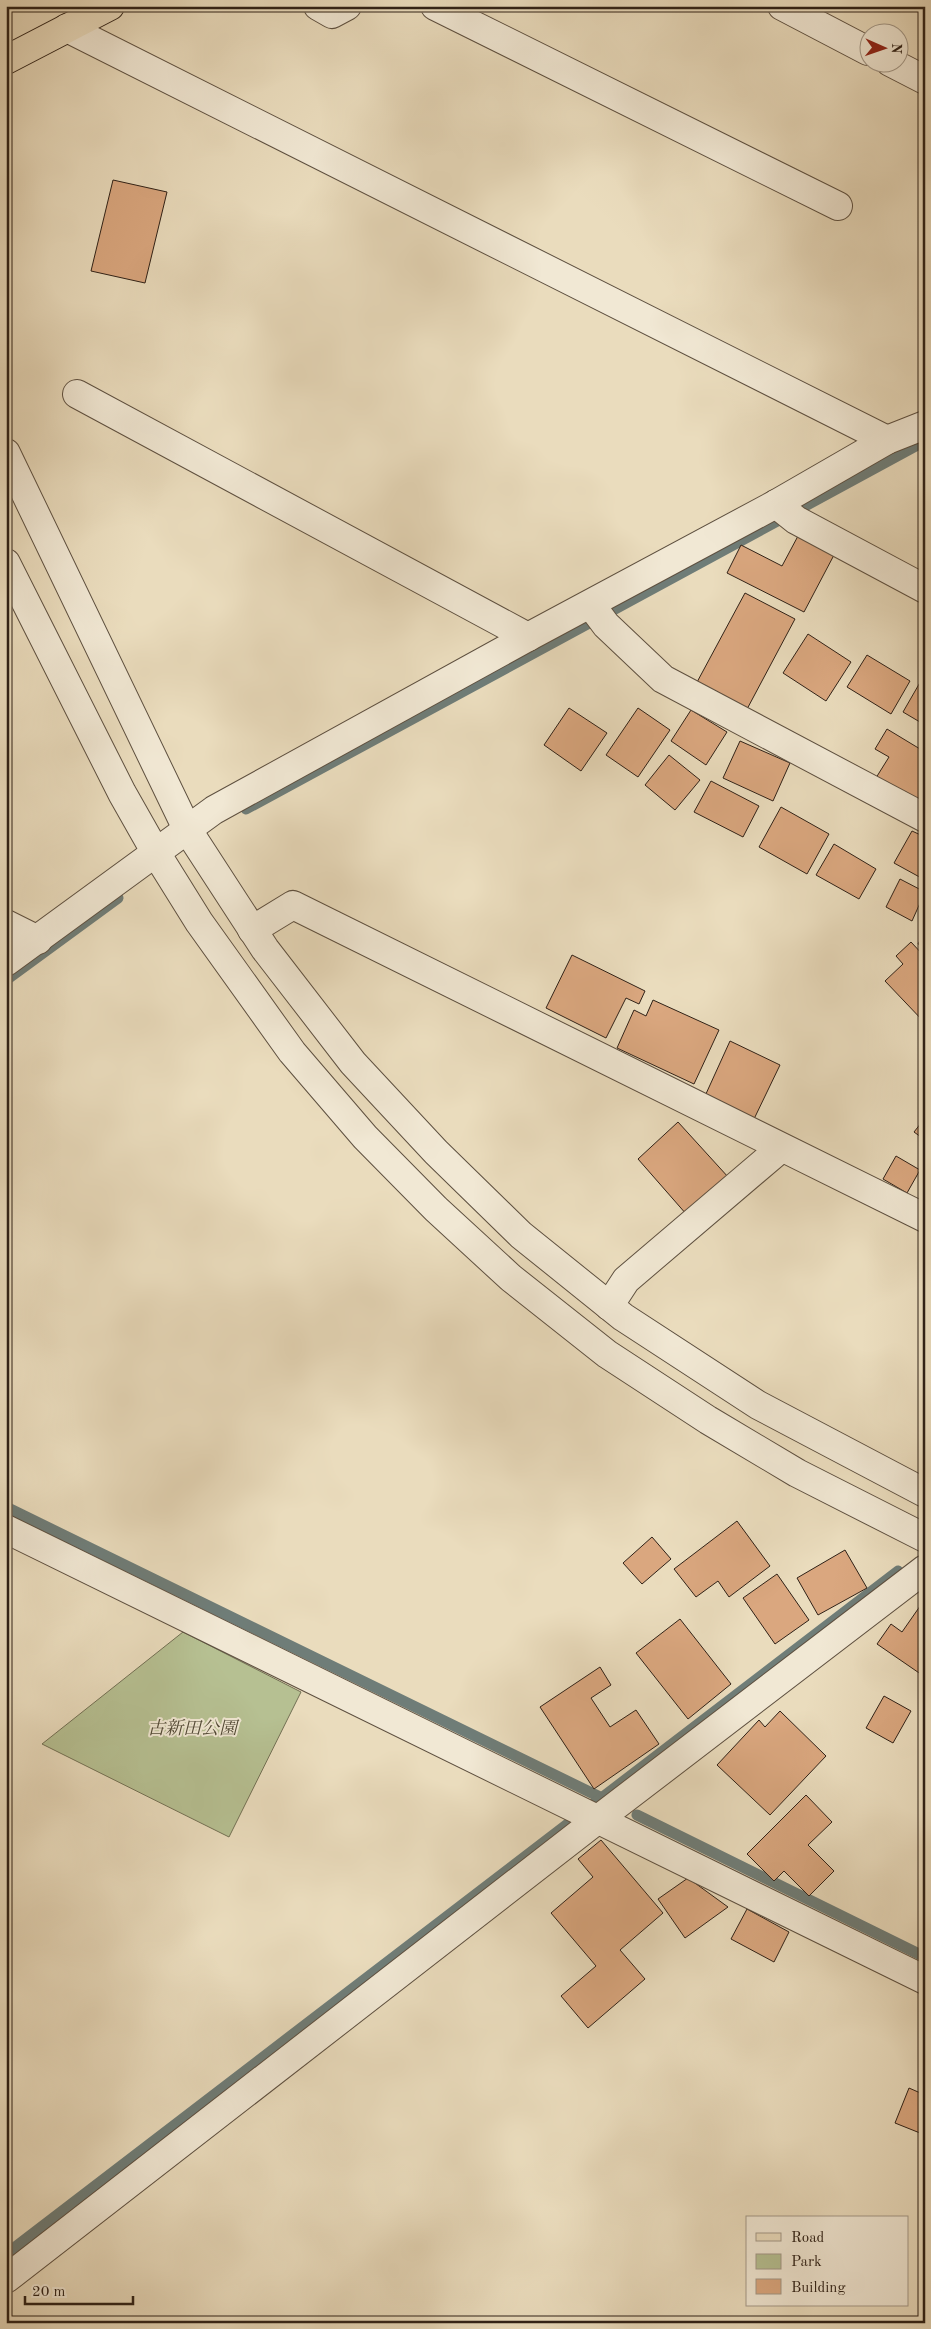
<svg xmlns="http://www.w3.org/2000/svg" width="931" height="2329" font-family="'Old Standard TT','Noto Serif JP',serif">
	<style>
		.green { fill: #b6c092; stroke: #727054 }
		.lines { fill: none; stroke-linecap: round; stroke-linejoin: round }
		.stream { stroke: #6f7d78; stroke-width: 11 }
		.building { fill: #daa77f; stroke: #2f2117 }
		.minor-casing { stroke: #5e5040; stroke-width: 30 }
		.major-casing { stroke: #2f2117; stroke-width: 30 }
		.minor { stroke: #f1e8d4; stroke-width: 28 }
		.major { stroke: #eadcbd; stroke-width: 28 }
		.labels { text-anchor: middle; stroke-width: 4; stroke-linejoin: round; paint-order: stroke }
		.park-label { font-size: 18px; font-style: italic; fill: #514936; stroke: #f1e8d4 }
	</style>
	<rect width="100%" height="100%" fill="#eadcbd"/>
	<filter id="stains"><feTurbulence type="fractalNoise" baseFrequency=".004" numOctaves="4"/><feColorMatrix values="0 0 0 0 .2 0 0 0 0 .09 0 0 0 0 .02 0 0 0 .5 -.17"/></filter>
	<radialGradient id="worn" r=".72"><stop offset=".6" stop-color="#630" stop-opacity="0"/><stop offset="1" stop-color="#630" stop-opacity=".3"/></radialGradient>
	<path class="green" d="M 183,1632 L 301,1692 L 229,1837 L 42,1744 Z"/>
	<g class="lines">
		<g class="stream">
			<path d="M 246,809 L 925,441"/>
			<path d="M 6,980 L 118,898"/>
			<path d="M 6,1507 L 606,1800"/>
			<path d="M 637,1815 L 925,1957"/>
			<path d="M 6,2254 L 898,1571"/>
		</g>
	</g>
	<g class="building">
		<path d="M 113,180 L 167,192 L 145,283 L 91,271 Z"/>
		<path d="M 798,536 L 834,555 L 804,612 L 727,573 L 741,545 L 782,566 Z"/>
		<path d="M 745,593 L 795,619 L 746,711 L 696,684 Z"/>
		<path d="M 808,634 L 851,662 L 826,701 L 783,673 Z"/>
		<path d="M 867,655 L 910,681 L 891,714 L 847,687 Z"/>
		<path d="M 922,679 L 925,680 L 925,725 L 903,712 Z"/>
		<path d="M 569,708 L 607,733 L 581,771 L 544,745 Z"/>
		<path d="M 638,708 L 670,730 L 638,777 L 606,755 Z"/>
		<path d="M 691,710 L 727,732 L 706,765 L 671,741 Z"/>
		<path d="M 887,729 L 925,752 L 925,789 L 914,806 L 874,781 L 889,757 L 875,749 Z"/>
		<path d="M 740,741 L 790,763 L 773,801 L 723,778 Z"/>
		<path d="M 669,755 L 700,780 L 675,810 L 645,785 Z"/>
		<path d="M 711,781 L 759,806 L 743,837 L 694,812 Z"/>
		<path d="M 781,807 L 829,834 L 807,874 L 759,847 Z"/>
		<path d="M 912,831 L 925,837 L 925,880 L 894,863 Z"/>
		<path d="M 834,844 L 876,869 L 859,899 L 816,875 Z"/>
		<path d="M 900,879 L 925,892 L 912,921 L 886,907 Z"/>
		<path d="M 925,931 L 925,947 L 918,944 Z"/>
		<path d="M 911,942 L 925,957 L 925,1023 L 885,981 L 903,964 L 896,956 Z"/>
		<path d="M 572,955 L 645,991 L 639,1004 L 626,998 L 606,1038 L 546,1008 Z"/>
		<path d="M 653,1000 L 719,1030 L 694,1084 L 617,1048 L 634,1010 L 646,1016 Z"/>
		<path d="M 730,1041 L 780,1065 L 754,1119 L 705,1096 Z"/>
		<path d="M 925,1118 L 925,1140 L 914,1132 Z"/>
		<path d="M 678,1122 L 729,1178 L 687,1215 L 638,1159 Z"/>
		<path d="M 896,1156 L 920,1170 L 907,1193 L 883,1179 Z"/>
		<path d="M 737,1521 L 770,1566 L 729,1597 L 718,1581 L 696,1597 L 674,1569 Z"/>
		<path d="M 652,1537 L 671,1559 L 642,1584 L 623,1563 Z"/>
		<path d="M 845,1550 L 867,1588 L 818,1615 L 797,1578 Z"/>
		<path d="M 777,1574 L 809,1620 L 775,1644 L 743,1598 Z"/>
		<path d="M 925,1599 L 925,1677 L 877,1644 L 891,1624 L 902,1632 Z"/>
		<path d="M 680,1619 L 731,1684 L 688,1719 L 636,1653 Z"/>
		<path d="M 600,1667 L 611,1685 L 591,1698 L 610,1727 L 636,1710 L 659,1744 L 594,1789 L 540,1707 Z"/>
		<path d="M 884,1696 L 911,1711 L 893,1743 L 866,1728 Z"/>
		<path d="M 780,1711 L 826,1756 L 770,1815 L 717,1765 L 759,1720 L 765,1727 Z"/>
		<path d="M 806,1795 L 832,1822 L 808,1845 L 834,1871 L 809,1896 L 784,1871 L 774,1881 L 747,1854 Z"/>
		<path d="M 601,1840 L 663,1913 L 620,1950 L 645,1979 L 588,2028 L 561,1996 L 596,1966 L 551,1913 L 593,1877 L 578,1859 Z"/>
		<path d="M 688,1878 L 728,1907 L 685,1938 L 658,1899 Z"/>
		<path d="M 747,1909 L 789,1932 L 774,1962 L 731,1939 Z"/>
		<path d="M 909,2088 L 925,2095 L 925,2135 L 895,2123 Z"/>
	</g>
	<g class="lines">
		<g class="minor-casing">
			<g id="minor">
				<path d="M 318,6 L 332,14 L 347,6"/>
				<path d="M 435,6 L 838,206"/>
				<path d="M 782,6 L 868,51"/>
				<path d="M 67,28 L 887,440"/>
				<path d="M 890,62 L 925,80"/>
				<path d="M 77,394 L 528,637"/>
				<path d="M 6,453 L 187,829 L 265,949 L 353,1063 L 436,1152 L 521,1235 L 623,1317 L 758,1405 L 925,1493"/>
				<path d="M 776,504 L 796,520 L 925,589"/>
				<path d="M 6,563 L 122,793 L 156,853 L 199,922 L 292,1052 L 365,1137 L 436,1209 L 511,1278 L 607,1354 L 708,1420 L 797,1473 L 925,1538"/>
				<path d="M 591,605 L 606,625 L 663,679 L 925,818"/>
				<path d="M 6,924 L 38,940"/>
				<path d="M 252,930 L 293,905 L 925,1218"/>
				<path d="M 6,962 L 214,810 L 528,637 L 776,504 L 887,440 L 925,425"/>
				<path d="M 609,1306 L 626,1280 L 781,1148"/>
				<path d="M 6,1529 L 925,1980"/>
				<path d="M 6,2279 L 597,1820 L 925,1569"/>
			</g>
		</g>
		<g class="major-casing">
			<path id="major" d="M 6,60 L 110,6"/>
		</g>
		<use href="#minor" class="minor"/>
		<use href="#major" class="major"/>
	</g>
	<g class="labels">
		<g class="park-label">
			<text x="192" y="1734">古新田公園</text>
		</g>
	</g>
	<rect width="931" height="2329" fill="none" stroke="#eadcbd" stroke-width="25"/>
	<rect x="8" y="8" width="916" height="2314" fill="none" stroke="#2f2117" stroke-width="2.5"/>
	<rect x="12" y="12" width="906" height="2304" fill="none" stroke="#2f2117"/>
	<rect x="746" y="2216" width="162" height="90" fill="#f1e8d4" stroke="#a39888"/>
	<rect x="756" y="2233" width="25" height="8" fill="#eadcbd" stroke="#a39888"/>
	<text x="791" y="2242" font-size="15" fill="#2f2117">Road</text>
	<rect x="756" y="2254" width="25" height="15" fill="#b6c092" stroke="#a39888"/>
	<text x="791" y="2266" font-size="15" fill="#2f2117">Park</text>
	<rect x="756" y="2279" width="25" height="15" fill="#daa77f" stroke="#a39888"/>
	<text x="791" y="2292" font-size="15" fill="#2f2117">Building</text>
	<g transform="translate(884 48) rotate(92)"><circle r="24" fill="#f1e8d4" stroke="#a39888"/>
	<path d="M0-4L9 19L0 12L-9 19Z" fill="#8f2418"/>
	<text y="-8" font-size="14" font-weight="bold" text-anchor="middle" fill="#2f2117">N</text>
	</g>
	<path d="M25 2296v8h108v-8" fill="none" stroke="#2f2117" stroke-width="2.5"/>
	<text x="32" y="2296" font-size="15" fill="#2f2117" stroke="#f1e8d4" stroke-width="4" paint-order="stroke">20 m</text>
	<rect width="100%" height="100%" filter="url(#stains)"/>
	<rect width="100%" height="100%" fill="url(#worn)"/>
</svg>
